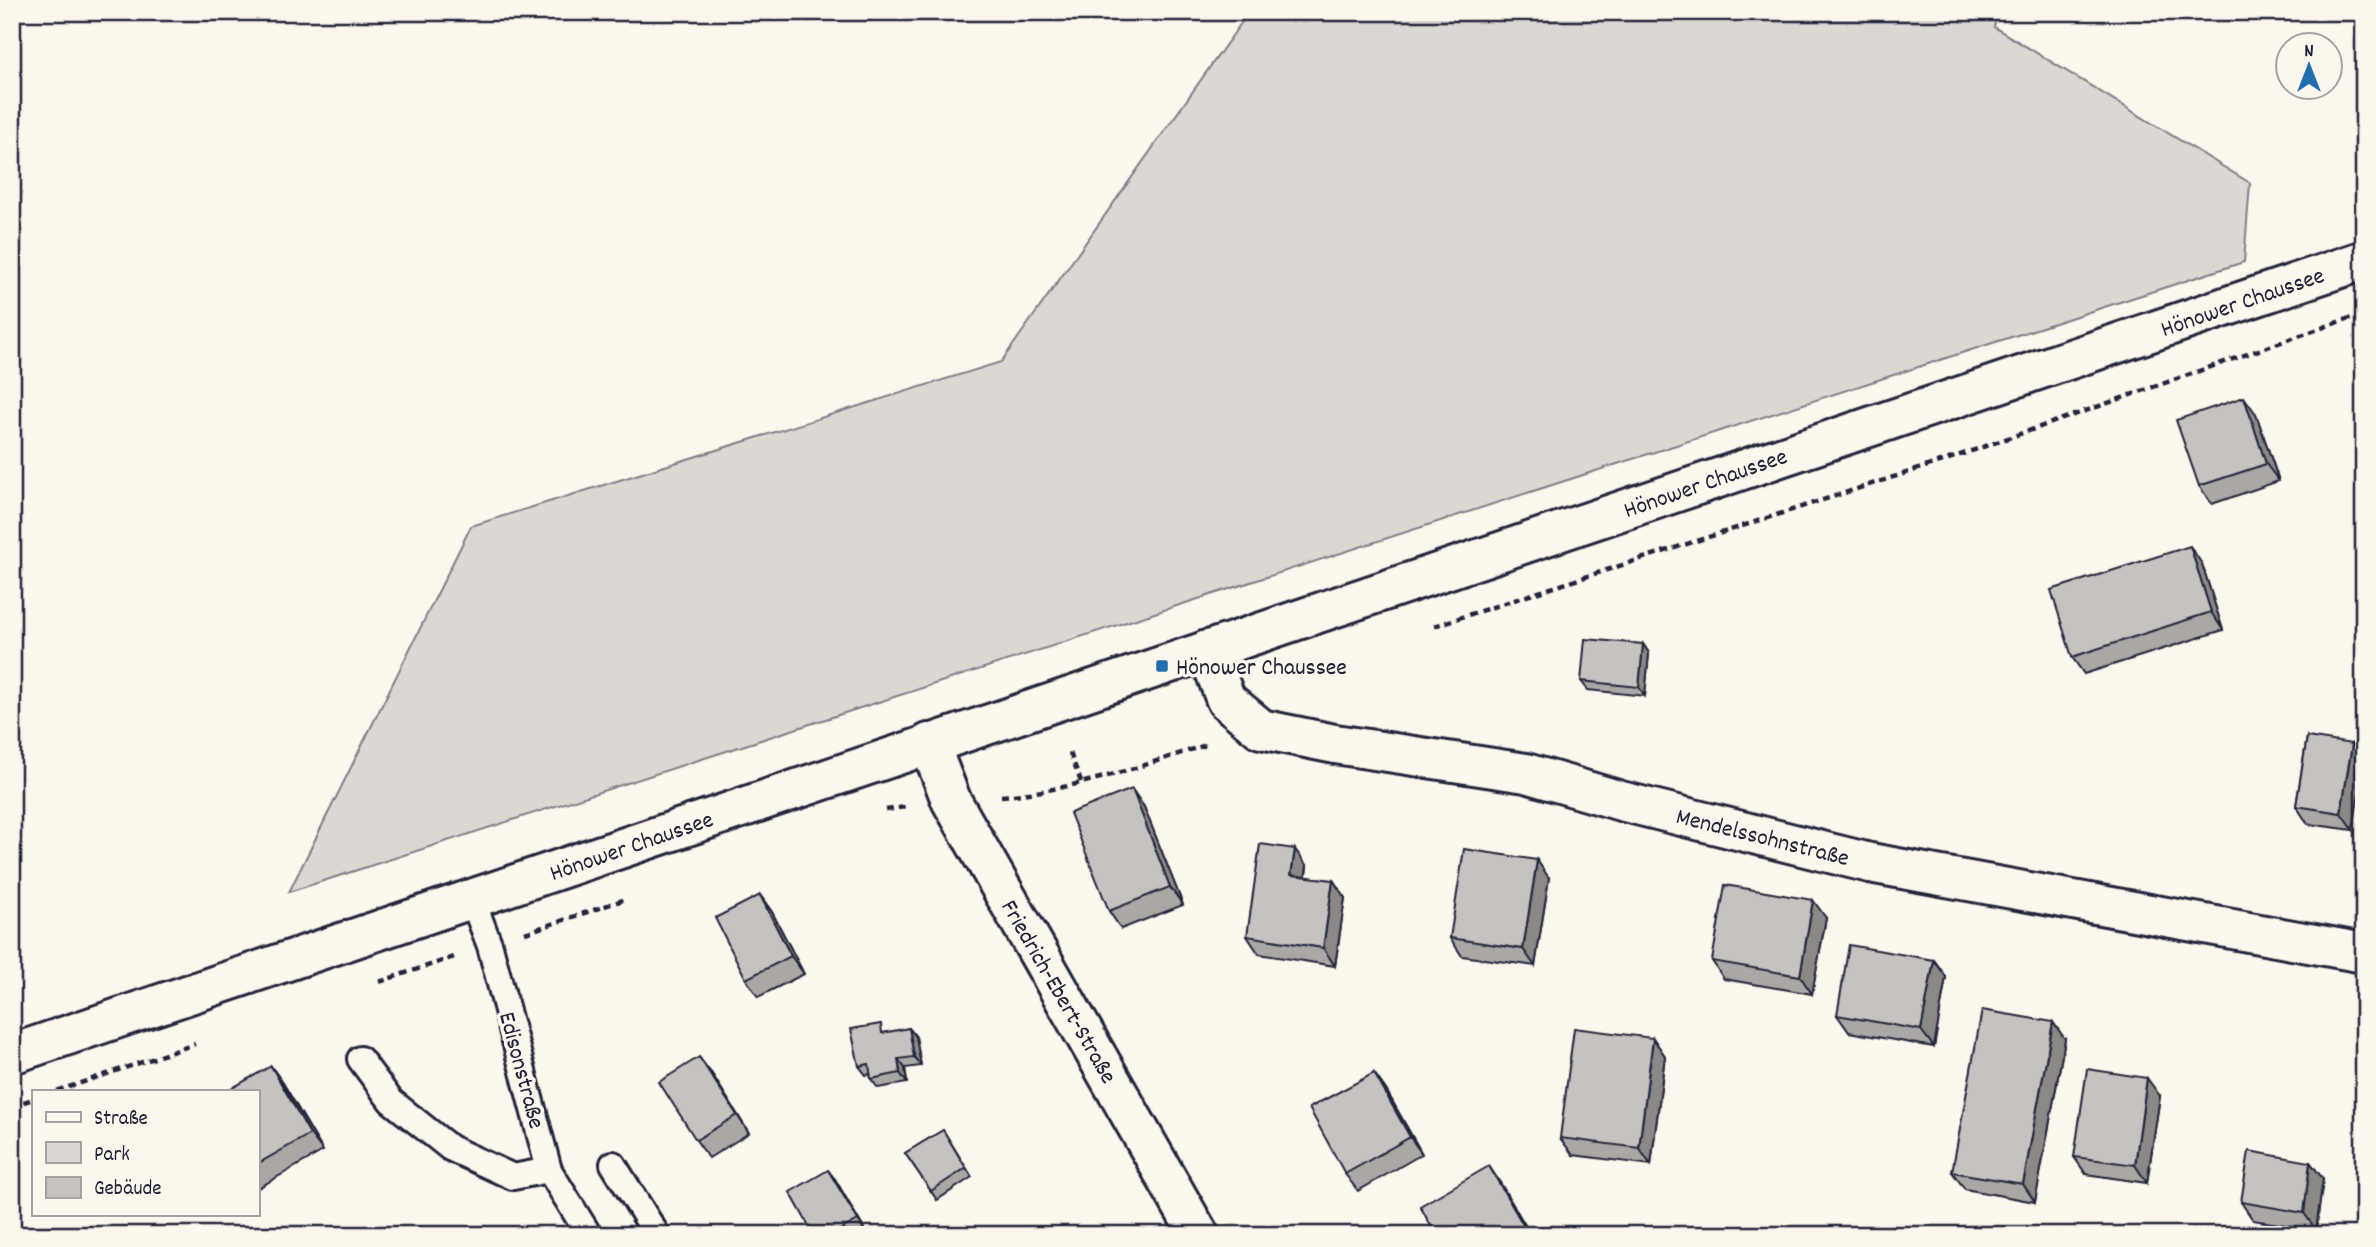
<svg xmlns="http://www.w3.org/2000/svg" width="2376" height="1247" font-family="Dekko,sans-serif">
	<style>
		.green { fill: #dbd8d3; stroke: #7e7d87; stroke-width: 2 }
		.lines { fill: none; stroke-linecap: round; stroke-linejoin: round }
		.lane-casing { stroke: #22223b; stroke-width: 30 }
		.street-casing { stroke: #22223b; stroke-width: 44 }
		.secondary-casing { stroke: #22223b; stroke-width: 44 }
		.path { stroke: #22223b; stroke-width: 4.5; stroke-dasharray: 7 5; stroke-linecap: butt }
		.lane { stroke: #fbf7ec; stroke-width: 24 }
		.street { stroke: #fbf7ec; stroke-width: 38 }
		.secondary { stroke: #fbf7ec; stroke-width: 38 }
		.wall { fill: #aaa7a5; stroke: #22223b; stroke-width: 2 }
		.shaded-wall { fill: #8b8886; stroke: #22223b; stroke-width: 2 }
		.building { fill: #c6c2c0; stroke: #22223b; stroke-width: 2 }
		.poi-dot { fill: #1f6fb2; stroke: #fbf7ec; stroke-width: 2.5 }
		.labels { text-anchor: middle; stroke-width: 7; stroke-linejoin: round; paint-order: stroke }
		.street-label { font-size: 24px; fill: #22223b; stroke: #fbf7ec }
		.poi-label { font-size: 24px; fill: #22223b; stroke: #fbf7ec; text-anchor: start }
	</style>
	<rect width="100%" height="100%" fill="#fbf7ec"/>
	<filter id="ink" filterUnits="userSpaceOnUse"><feTurbulence type="fractalNoise" baseFrequency=".0143" numOctaves="2"/><feDisplacementMap in="SourceGraphic" scale="14" xChannelSelector="R" yChannelSelector="G"/><feConvolveMatrix kernelMatrix="1 2 1 2 8 2 1 2 1" color-interpolation-filters="sRGB"/></filter>
	<g filter="url(#ink)">
		<path class="green" d="M 1249,12 L 1998,12 L 1994,27 L 2250,183 L 2244,262 L 289,892 L 471,526 L 1001,362 Z"/>
		<g class="lines">
			<g class="lane-casing">
				<g id="lane">
					<path d="M 472,899 L 490,946 L 549,1170 L 589,1235"/>
					<path d="M 360,1059 L 391,1101 L 450,1148 L 513,1177 L 549,1170"/>
					<path d="M 613,1164 L 657,1235"/>
				</g>
			</g>
			<g class="street-casing">
				<g id="street">
					<path d="M 1207,650 L 1226,700 L 1261,729 L 1335,744 L 1526,773 L 1621,801 L 1870,863 L 2364,953"/>
					<path d="M 929,743 L 951,800 L 1199,1235"/>
				</g>
			</g>
			<g class="secondary-casing">
				<path id="secondary" d="M 12,1054 L 2364,260"/>
			</g>
			<g class="path">
				<path d="M 1434,626 L 1943,461 L 2364,313"/>
				<path d="M 1070,753 L 1081,782"/>
				<path d="M 1001,796 C 1072,791 1141,766 1209,744"/>
				<path d="M 886,810 L 905,807"/>
				<path d="M 525,933 L 623,900"/>
				<path d="M 379,982 L 454,957"/>
				<path d="M 57,1091 L 195,1044"/>
				<path d="M 12,1106 L 33,1099"/>
			</g>
			<use href="#lane" class="lane"/>
			<use href="#street" class="street"/>
			<use href="#secondary" class="secondary"/>
		</g>
		<g class="wall">
			<path d="M 2256,414 L 2279,481 L 2212,504 L 2199,486 Z"/>
			<path d="M 2202,564 L 2223,630 L 2084,674 L 2072,657 Z"/>
			<path d="M 1643,644 L 1649,653 L 1645,696 L 1588,690 L 1581,681 Z"/>
			<path d="M 2307,737 L 2353,830 L 2308,824 L 2296,806 Z"/>
			<path d="M 1144,807 L 1183,905 L 1121,929 L 1109,911 Z"/>
			<path d="M 1307,866 L 1306,877 L 1333,880 L 1345,898 L 1335,966 L 1259,954 L 1247,936 Z"/>
			<path d="M 1549,878 L 1535,966 L 1462,956 L 1450,938 Z"/>
			<path d="M 760,895 L 772,912 L 804,974 L 758,997 L 746,979 Z"/>
			<path d="M 1826,918 L 1812,994 L 1724,979 L 1712,961 Z"/>
			<path d="M 1934,960 L 1946,977 L 1934,1047 L 1849,1032 L 1837,1015 Z"/>
			<path d="M 909,1028 L 916,1037 L 921,1066 L 905,1068 L 907,1083 L 878,1088 L 871,1079 L 870,1074 L 866,1075 L 859,1066 L 887,1033 Z"/>
			<path d="M 1653,1038 L 1665,1056 L 1651,1165 L 1573,1155 L 1560,1138 Z"/>
			<path d="M 2065,1039 L 2035,1202 L 1965,1189 L 1952,1172 Z"/>
			<path d="M 271,1066 L 283,1083 L 323,1151 L 258,1188 L 257,1091 Z"/>
			<path d="M 1374,1073 L 1386,1090 L 1422,1154 L 1358,1191 L 1345,1174 Z"/>
			<path d="M 712,1074 L 749,1133 L 709,1158 L 696,1140 Z"/>
			<path d="M 2160,1096 L 2147,1183 L 2086,1174 L 2074,1157 Z"/>
			<path d="M 943,1130 L 972,1177 L 937,1200 L 905,1153 Z"/>
			<path d="M 2310,1162 L 2323,1179 L 2316,1230 L 2253,1220 L 2241,1202 Z"/>
			<path d="M 835,1179 L 864,1229 L 854,1235 L 814,1235 Z"/>
		</g>
		<g class="shaded-wall">
			<path d="M 2244,397 L 2256,414 L 2279,481 L 2266,464 Z"/>
			<path d="M 2190,546 L 2202,564 L 2223,630 L 2211,612 Z"/>
			<path d="M 1643,644 L 1649,653 L 1645,696 L 1639,687 Z"/>
			<path d="M 2352,744 L 2364,761 L 2353,830 L 2341,813 Z"/>
			<path d="M 1132,789 L 1144,807 L 1183,905 L 1170,887 Z"/>
			<path d="M 1295,849 L 1307,866 L 1303,892 L 1291,875 Z"/>
			<path d="M 1537,860 L 1549,878 L 1535,966 L 1523,949 Z"/>
			<path d="M 1333,880 L 1345,898 L 1335,966 L 1323,948 Z"/>
			<path d="M 760,895 L 772,912 L 804,974 L 791,956 Z"/>
			<path d="M 1813,900 L 1826,918 L 1812,994 L 1800,976 Z"/>
			<path d="M 1934,960 L 1946,977 L 1934,1047 L 1921,1030 Z"/>
			<path d="M 2053,1022 L 2065,1039 L 2035,1202 L 2023,1184 Z"/>
			<path d="M 909,1028 L 916,1037 L 921,1066 L 914,1057 Z"/>
			<path d="M 1653,1038 L 1665,1056 L 1651,1165 L 1639,1148 Z"/>
			<path d="M 699,1057 L 712,1074 L 749,1133 L 737,1115 Z"/>
			<path d="M 898,1059 L 905,1068 L 907,1083 L 900,1073 Z"/>
			<path d="M 271,1066 L 283,1083 L 323,1151 L 310,1134 Z"/>
			<path d="M 1374,1073 L 1386,1090 L 1422,1154 L 1410,1137 Z"/>
			<path d="M 2147,1078 L 2160,1096 L 2147,1183 L 2135,1165 Z"/>
			<path d="M 2310,1162 L 2323,1179 L 2316,1230 L 2304,1213 Z"/>
			<path d="M 1489,1166 L 1501,1184 L 1531,1235 L 1529,1235 Z"/>
			<path d="M 828,1170 L 835,1179 L 864,1229 L 858,1220 Z"/>
		</g>
		<g class="building">
			<path d="M 2244,397 L 2266,464 L 2199,486 L 2176,420 Z"/>
			<path d="M 2190,546 L 2211,612 L 2072,657 L 2051,590 Z"/>
			<path d="M 1585,639 L 1643,644 L 1639,687 L 1581,681 Z"/>
			<path d="M 2307,737 L 2352,744 L 2341,813 L 2296,806 Z"/>
			<path d="M 1132,789 L 1170,887 L 1109,911 L 1070,813 Z"/>
			<path d="M 1260,844 L 1295,849 L 1291,875 L 1333,880 L 1323,948 L 1247,936 Z"/>
			<path d="M 1464,849 L 1537,860 L 1523,949 L 1450,938 Z"/>
			<path d="M 1725,885 L 1813,900 L 1800,976 L 1712,961 Z"/>
			<path d="M 760,895 L 791,956 L 746,979 L 715,918 Z"/>
			<path d="M 1849,945 L 1934,960 L 1921,1030 L 1837,1015 Z"/>
			<path d="M 1982,1010 L 2053,1022 L 2023,1184 L 1952,1172 Z"/>
			<path d="M 881,1024 L 882,1033 L 909,1028 L 914,1057 L 898,1059 L 900,1073 L 871,1079 L 869,1064 L 859,1066 L 851,1029 Z"/>
			<path d="M 1574,1028 L 1653,1038 L 1639,1148 L 1560,1138 Z"/>
			<path d="M 699,1057 L 737,1115 L 696,1140 L 659,1082 Z"/>
			<path d="M 271,1066 L 310,1134 L 257,1164 L 257,1091 L 227,1091 Z"/>
			<path d="M 2087,1069 L 2147,1078 L 2135,1165 L 2074,1157 Z"/>
			<path d="M 1374,1073 L 1410,1137 L 1345,1174 L 1309,1108 Z"/>
			<path d="M 943,1130 L 966,1168 L 931,1191 L 905,1153 Z"/>
			<path d="M 2249,1151 L 2310,1162 L 2304,1213 L 2241,1202 Z"/>
			<path d="M 1489,1166 L 1529,1235 L 1436,1235 L 1420,1206 Z"/>
			<path d="M 828,1170 L 858,1220 L 831,1235 L 814,1235 L 790,1192 Z"/>
		</g>
	</g>
	<rect class="poi-dot" x="1155" y="659" width="14" height="14" rx="3.5"/>
	<g class="labels">
		<g class="street-label">
			<text transform="translate(2242 301) rotate(-19)" y="8">Hönower Chaussee</text>
			<text transform="translate(1705 482) rotate(-19)" y="8">Hönower Chaussee</text>
			<text transform="translate(1763 836) rotate(14)" y="8">Mendelssohnstraße</text>
			<text transform="translate(631 845) rotate(-19)" y="8">Hönower Chaussee</text>
			<text transform="translate(1060 991) rotate(60)" y="8">Friedrich-Ebert-Straße</text>
			<text transform="translate(523 1070) rotate(75)" y="8">Edisonstraße</text>
		</g>
		<g class="poi-label">
			<text x="1176" y="674">Hönower Chaussee</text>
		</g>
	</g>
	<rect width="2376" height="1247" fill="none" stroke="#fbf7ec" stroke-width="42"/>
	<rect x="21" y="21" width="2334" height="1205" fill="none" stroke="#22223b" stroke-width="2.5" filter="url(#ink)"/>
	<rect x="32" y="1090" width="228" height="126" fill="#fbf7ec" stroke="#a4a2a5" stroke-width="2"/>
	<rect x="46" y="1112" width="35" height="10" fill="#fbf7ec" stroke="#a4a2a5" stroke-width="2"/>
	<text x="94" y="1124" font-size="21" fill="#22223b">Straße</text>
	<rect x="46" y="1142" width="35" height="21" fill="#dbd8d3" stroke="#a4a2a5" stroke-width="2"/>
	<text x="94" y="1160" font-size="21" fill="#22223b">Park</text>
	<rect x="46" y="1177" width="35" height="21" fill="#c6c2c0" stroke="#a4a2a5" stroke-width="2"/>
	<text x="94" y="1194" font-size="21" fill="#22223b">Gebäude</text>
	<g transform="translate(2309 66)"><circle r="33" fill="#fbf7ec" stroke="#a4a2a5" stroke-width="2"/>
	<path d="M0-5L12 26L0 18L-12 26Z" fill="#1f6fb2"/>
	<text y="-10" font-size="19" font-weight="bold" text-anchor="middle" fill="#22223b">N</text>
	</g>
</svg>
